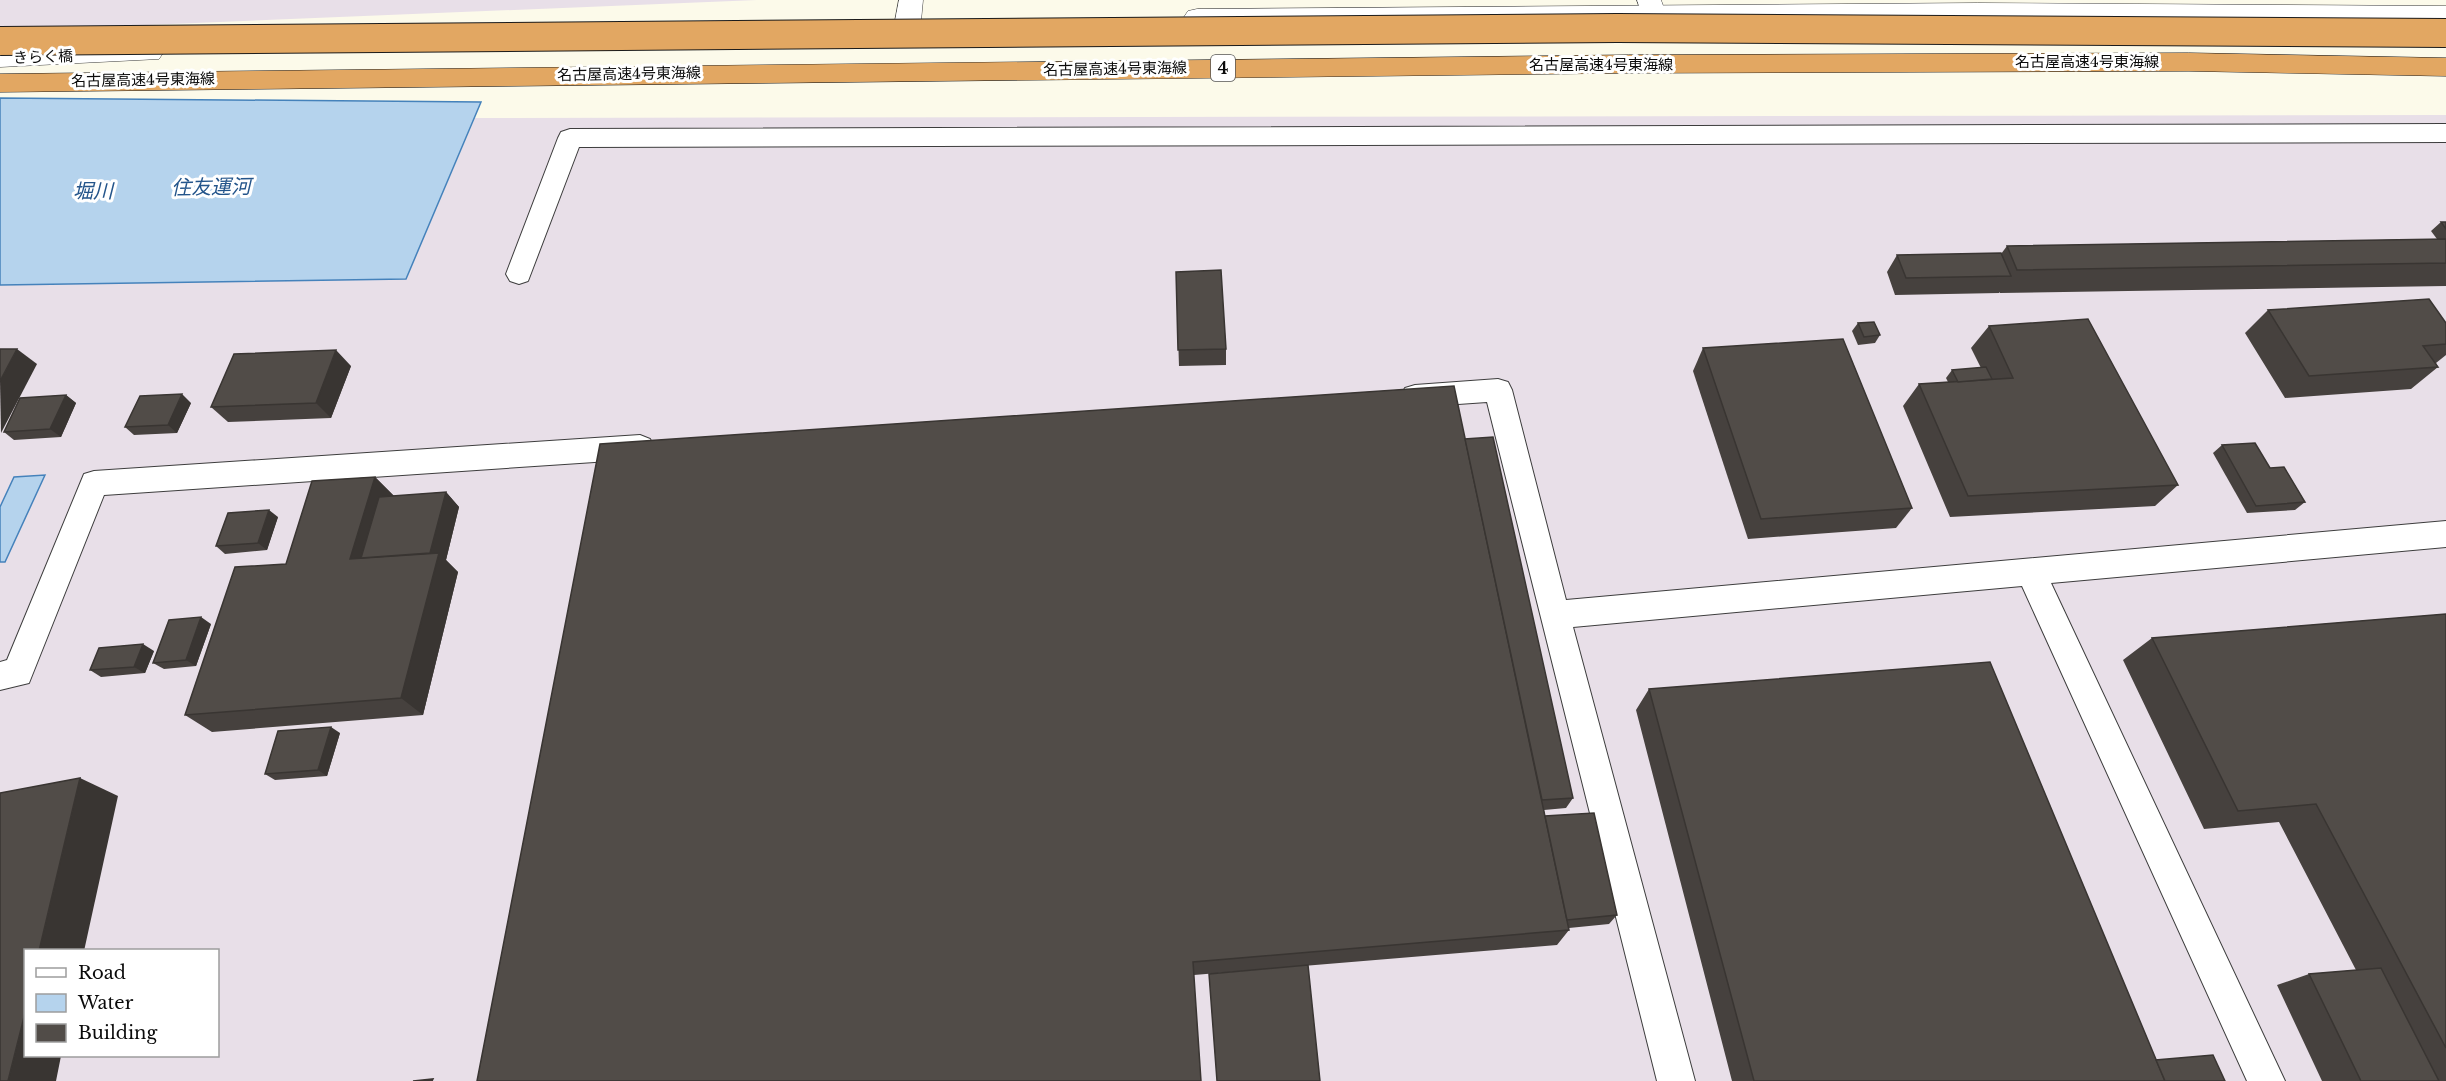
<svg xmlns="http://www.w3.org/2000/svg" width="2446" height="1081" font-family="'Libre Baskerville','Noto Sans JP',serif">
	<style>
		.industrial { fill: #e8dfe8; fill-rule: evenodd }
		.water { fill: #b5d3ed; stroke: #4582bb; stroke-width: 1.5 }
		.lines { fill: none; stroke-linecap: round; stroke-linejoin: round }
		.service-casing { stroke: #3d3d3d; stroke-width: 2 }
		.minor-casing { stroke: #3d3d3d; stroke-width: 1 }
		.tertiary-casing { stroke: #3d3d3d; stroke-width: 1 }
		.motorway-casing { stroke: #1b1b1b; stroke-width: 1 }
		.service { fill: #fff; fill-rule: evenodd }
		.minor { fill: #fff; fill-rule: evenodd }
		.tertiary { fill: #fff; fill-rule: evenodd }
		.motorway { fill: #e2a762; fill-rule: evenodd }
		.motorway-bridge-casing { stroke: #1b1b1b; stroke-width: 30; stroke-linecap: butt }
		.motorway-bridge { stroke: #e2a762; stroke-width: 28 }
		.wall { fill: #46413e }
		.shaded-wall { fill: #393532 }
		.building { fill: #514c48; stroke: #393532; stroke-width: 1.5 }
		.labels { text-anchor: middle; stroke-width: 6; stroke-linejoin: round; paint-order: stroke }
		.far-street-label { font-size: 15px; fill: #0a0a0a; stroke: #fff }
		.shield { fill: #fff; stroke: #545454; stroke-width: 1.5 }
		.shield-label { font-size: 16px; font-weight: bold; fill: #0a0a0a }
		.water-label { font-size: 20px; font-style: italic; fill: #24558b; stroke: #fff }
	</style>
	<rect width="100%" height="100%" fill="#fcfaea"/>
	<g class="industrial">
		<path d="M 0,0 L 757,0 L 0,31 Z"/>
		<path d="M 2446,115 L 2446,1081 L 0,1081 L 0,285 L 406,279 L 475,118 ZM 26,950 L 218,950 L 218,1056 L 26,1056 Z"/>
	</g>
	<g class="water">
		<path d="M 0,98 L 481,102 L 406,279 L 0,285 Z"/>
		<path d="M 45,475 L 5,562 L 0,562 L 0,507 L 14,477 Z"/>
	</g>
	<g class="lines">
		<g class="service-casing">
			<g id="service">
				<path d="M 2446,124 L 2446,142 L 579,147 L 528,281 L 519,284 L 510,281 L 506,274 L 558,138 L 561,132 L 570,129 Z"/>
				<path d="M 1498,379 L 1508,382 L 1512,390 L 1566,600 L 2446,521 L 2446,547 L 2051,583 L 2285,1081 L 2247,1081 L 2022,586 L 1573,627 L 1695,1081 L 1657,1081 L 1487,402 L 1415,407 L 1405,404 L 1401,396 L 1405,388 L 1415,385 Z"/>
				<path d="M 640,435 L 650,439 L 654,447 L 650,455 L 640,459 L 104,495 L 29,683 L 0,690 L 0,662 L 7,660 L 84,474 L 94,471 Z"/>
			</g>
		</g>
		<g class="minor-casing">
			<g id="minor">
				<path d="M 899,0 L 923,0 L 921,21 L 917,27 L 908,29 L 899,27 L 895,21 Z"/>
				<path d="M 1637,0 L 1661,0 L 1665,11 L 1661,17 L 1652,19 L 1643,17 Z"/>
			</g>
		</g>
		<g class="tertiary-casing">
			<g id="tertiary">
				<path d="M 1978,3 L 2446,6 L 2446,22 L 1822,20 L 1197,25 L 1188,23 L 1184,17 L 1188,11 L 1197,9 Z"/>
				<path d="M 150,44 L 159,47 L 163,53 L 159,59 L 0,67 L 0,49 Z"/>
			</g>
		</g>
		<g class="motorway-casing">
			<path id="motorway" d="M 2189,53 L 2446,58 L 2446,76 L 2189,71 L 1628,73 L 0,92 L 0,74 L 1628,55 Z"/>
		</g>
		<use href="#service" class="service"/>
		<use href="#minor" class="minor"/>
		<use href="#tertiary" class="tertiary"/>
		<use href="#motorway" class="motorway"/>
		<g class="motorway-bridge-casing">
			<path id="motorway-bridge" d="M 0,41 L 1617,28 L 2446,33"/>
		</g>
		<use href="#motorway-bridge" class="motorway-bridge"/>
	</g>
	<g class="wall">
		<path d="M 2441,222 L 2446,222 L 2446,286 L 2000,293 L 2000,292 L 1999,293 L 1895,295 L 1887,272 L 1897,255 L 2001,254 L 2007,246 L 2437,239 L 2431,231 Z"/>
		<path d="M 1176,272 L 1226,349 L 1226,365 L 1179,366 Z"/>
		<path d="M 2268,310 L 2446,323 L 2446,355 L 2436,363 L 2438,367 L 2411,389 L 2285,398 L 2245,333 Z"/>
		<path d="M 1858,323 L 1880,335 L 1875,343 L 1858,345 L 1852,331 Z"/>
		<path d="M 1989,326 L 2178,485 L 2155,506 L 1950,517 L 1903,406 L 1919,384 L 1948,382 L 1946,378 L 1952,370 L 1981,368 L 1971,348 Z"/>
		<path d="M 1703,348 L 1912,508 L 1896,528 L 1748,539 L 1693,371 Z"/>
		<path d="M 351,366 L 331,418 L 228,422 L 211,407 Z"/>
		<path d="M 66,395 L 76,403 L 61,437 L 14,440 L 4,432 Z"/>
		<path d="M 191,403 L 177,433 L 134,435 L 125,427 Z"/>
		<path d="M 1465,439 L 1573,798 L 1566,808 L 1544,810 L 1545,816 L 1617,915 L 1609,924 L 1569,928 L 1569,930 L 1557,945 L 1194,975 L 477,1081 Z"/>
		<path d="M 2222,445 L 2270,468 L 2305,502 L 2295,510 L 2247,513 L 2213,453 Z"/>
		<path d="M 375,477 L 394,496 L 446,492 L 459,507 L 446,560 L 458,572 L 423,715 L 212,732 L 185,715 L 286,564 Z"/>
		<path d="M 278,517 L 267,550 L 225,554 L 216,546 Z"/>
		<path d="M 2446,614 L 2446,1081 L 2322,1081 L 2277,985 L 2309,974 L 2356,970 L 2279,822 L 2204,829 L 2123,660 L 2152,638 Z"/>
		<path d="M 211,624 L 196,666 L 164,669 L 153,663 Z"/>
		<path d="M 154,651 L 145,673 L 101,677 L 90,670 Z"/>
		<path d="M 1649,689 L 2156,1060 L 2225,1081 L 1732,1081 L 1636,710 Z"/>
		<path d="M 340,733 L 327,776 L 275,780 L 265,774 Z"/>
	</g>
	<g class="shaded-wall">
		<path d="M 17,349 L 37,364 L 1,433 L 0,381 Z"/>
		<path d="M 336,350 L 351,366 L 331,418 L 316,403 Z"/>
		<path d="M 182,394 L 191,403 L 177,433 L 168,425 Z"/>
		<path d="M 66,395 L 76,403 L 61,437 L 50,429 Z"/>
		<path d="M 375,477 L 395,497 L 373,575 L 350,559 Z"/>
		<path d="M 446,492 L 459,507 L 446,560 L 458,572 L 423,715 L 401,698 L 429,558 Z"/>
		<path d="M 269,510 L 278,517 L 267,550 L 258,543 Z"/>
		<path d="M 201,617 L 211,624 L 196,666 L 186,660 Z"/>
		<path d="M 143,644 L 154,651 L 145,673 L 134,667 Z"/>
		<path d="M 331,727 L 340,733 L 327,776 L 318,770 Z"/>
		<path d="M 80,778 L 118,796 L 84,951 L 39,951 Z"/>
		<path d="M 26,1009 L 26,1056 L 61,1056 L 56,1081 L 8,1081 Z"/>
	</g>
	<g class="building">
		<path d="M 2441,222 L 2446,222 L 2446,229 Z"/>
		<path d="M 2446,239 L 2446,263 L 2017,270 L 2007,246 Z"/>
		<path d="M 2001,253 L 2011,276 L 1906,278 L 1897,255 Z"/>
		<path d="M 1221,270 L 1226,349 L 1178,350 L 1176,272 Z"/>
		<path d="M 2429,299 L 2446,323 L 2446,344 L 2423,346 L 2438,367 L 2309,376 L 2268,310 Z"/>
		<path d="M 2088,319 L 2178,485 L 1968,496 L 1919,384 L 2013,378 L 1989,326 Z"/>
		<path d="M 1874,322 L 1880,335 L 1864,337 L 1858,323 Z"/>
		<path d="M 1843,339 L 1912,508 L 1761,519 L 1703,348 Z"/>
		<path d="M 0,349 L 17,349 L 0,381 Z"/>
		<path d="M 336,350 L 316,403 L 211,407 L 234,354 Z"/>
		<path d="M 1986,367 L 1992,379 L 1958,382 L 1952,370 Z"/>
		<path d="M 1454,386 L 1569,930 L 1193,962 L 1201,1081 L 477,1081 L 600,444 Z"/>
		<path d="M 182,394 L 168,425 L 125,427 L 140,396 Z"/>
		<path d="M 66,395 L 50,429 L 4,432 L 20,398 Z"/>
		<path d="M 1493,437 L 1573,798 L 1542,800 L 1465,439 Z"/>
		<path d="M 2255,443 L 2270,468 L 2284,467 L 2305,502 L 2256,506 L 2222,445 Z"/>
		<path d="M 375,477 L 350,559 L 439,553 L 401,698 L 185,715 L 235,567 L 286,564 L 312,481 Z"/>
		<path d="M 446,492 L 430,553 L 361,558 L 379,497 Z"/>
		<path d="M 269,510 L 258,543 L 216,546 L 228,513 Z"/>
		<path d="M 2446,614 L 2446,1048 L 2316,804 L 2238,811 L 2152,638 Z"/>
		<path d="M 201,617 L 186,660 L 153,663 L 169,620 Z"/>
		<path d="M 143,644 L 134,667 L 90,670 L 99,648 Z"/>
		<path d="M 1990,662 L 2165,1081 L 1754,1081 L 1649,689 Z"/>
		<path d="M 331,727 L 318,770 L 265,774 L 278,731 Z"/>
		<path d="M 80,778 L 39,951 L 26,951 L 26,1009 L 8,1081 L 0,1081 L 0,793 Z"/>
		<path d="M 1594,813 L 1617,915 L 1567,920 L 1545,816 Z"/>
		<path d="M 1308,965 L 1320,1081 L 1217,1081 L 1209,974 Z"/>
		<path d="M 2381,968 L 2439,1081 L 2361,1081 L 2309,974 Z"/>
		<path d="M 2213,1055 L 2225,1081 L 2165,1081 L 2156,1060 Z"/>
		<path d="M 433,1079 L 432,1081 L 413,1081 Z"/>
	</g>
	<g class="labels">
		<g class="far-street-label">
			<text transform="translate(43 57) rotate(-2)" y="5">きらく橋</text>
			<text x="2087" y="67">名古屋高速4号東海線</text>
			<text x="1601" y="70">名古屋高速4号東海線</text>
			<text transform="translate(1115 69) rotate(-1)" y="5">名古屋高速4号東海線</text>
			<text transform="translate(629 74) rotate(-1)" y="5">名古屋高速4号東海線</text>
			<text transform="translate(143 80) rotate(-1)" y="5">名古屋高速4号東海線</text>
		</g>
		<rect class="shield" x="1211" y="55" width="24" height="26" rx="4.5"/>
		<g class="shield-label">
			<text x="1223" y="74">4</text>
		</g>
		<g class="water-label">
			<text transform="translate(211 187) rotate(-1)" y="7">住友運河</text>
			<text x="93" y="198">堀川</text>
		</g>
	</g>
	<rect x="24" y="949" width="195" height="108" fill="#ffffff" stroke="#9d9d9d" stroke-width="1.5"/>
	<rect x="36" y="968" width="30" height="9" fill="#ffffff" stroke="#9d9d9d" stroke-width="1.5"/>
	<text x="78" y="979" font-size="18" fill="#0a0a0a">Road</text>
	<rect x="36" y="994" width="30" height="18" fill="#b5d3ed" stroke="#9d9d9d" stroke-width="1.5"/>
	<text x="78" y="1009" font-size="18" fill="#0a0a0a">Water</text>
	<rect x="36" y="1024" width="30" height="18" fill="#514c48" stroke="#9d9d9d" stroke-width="1.5"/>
	<text x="78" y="1039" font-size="18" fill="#0a0a0a">Building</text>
</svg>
